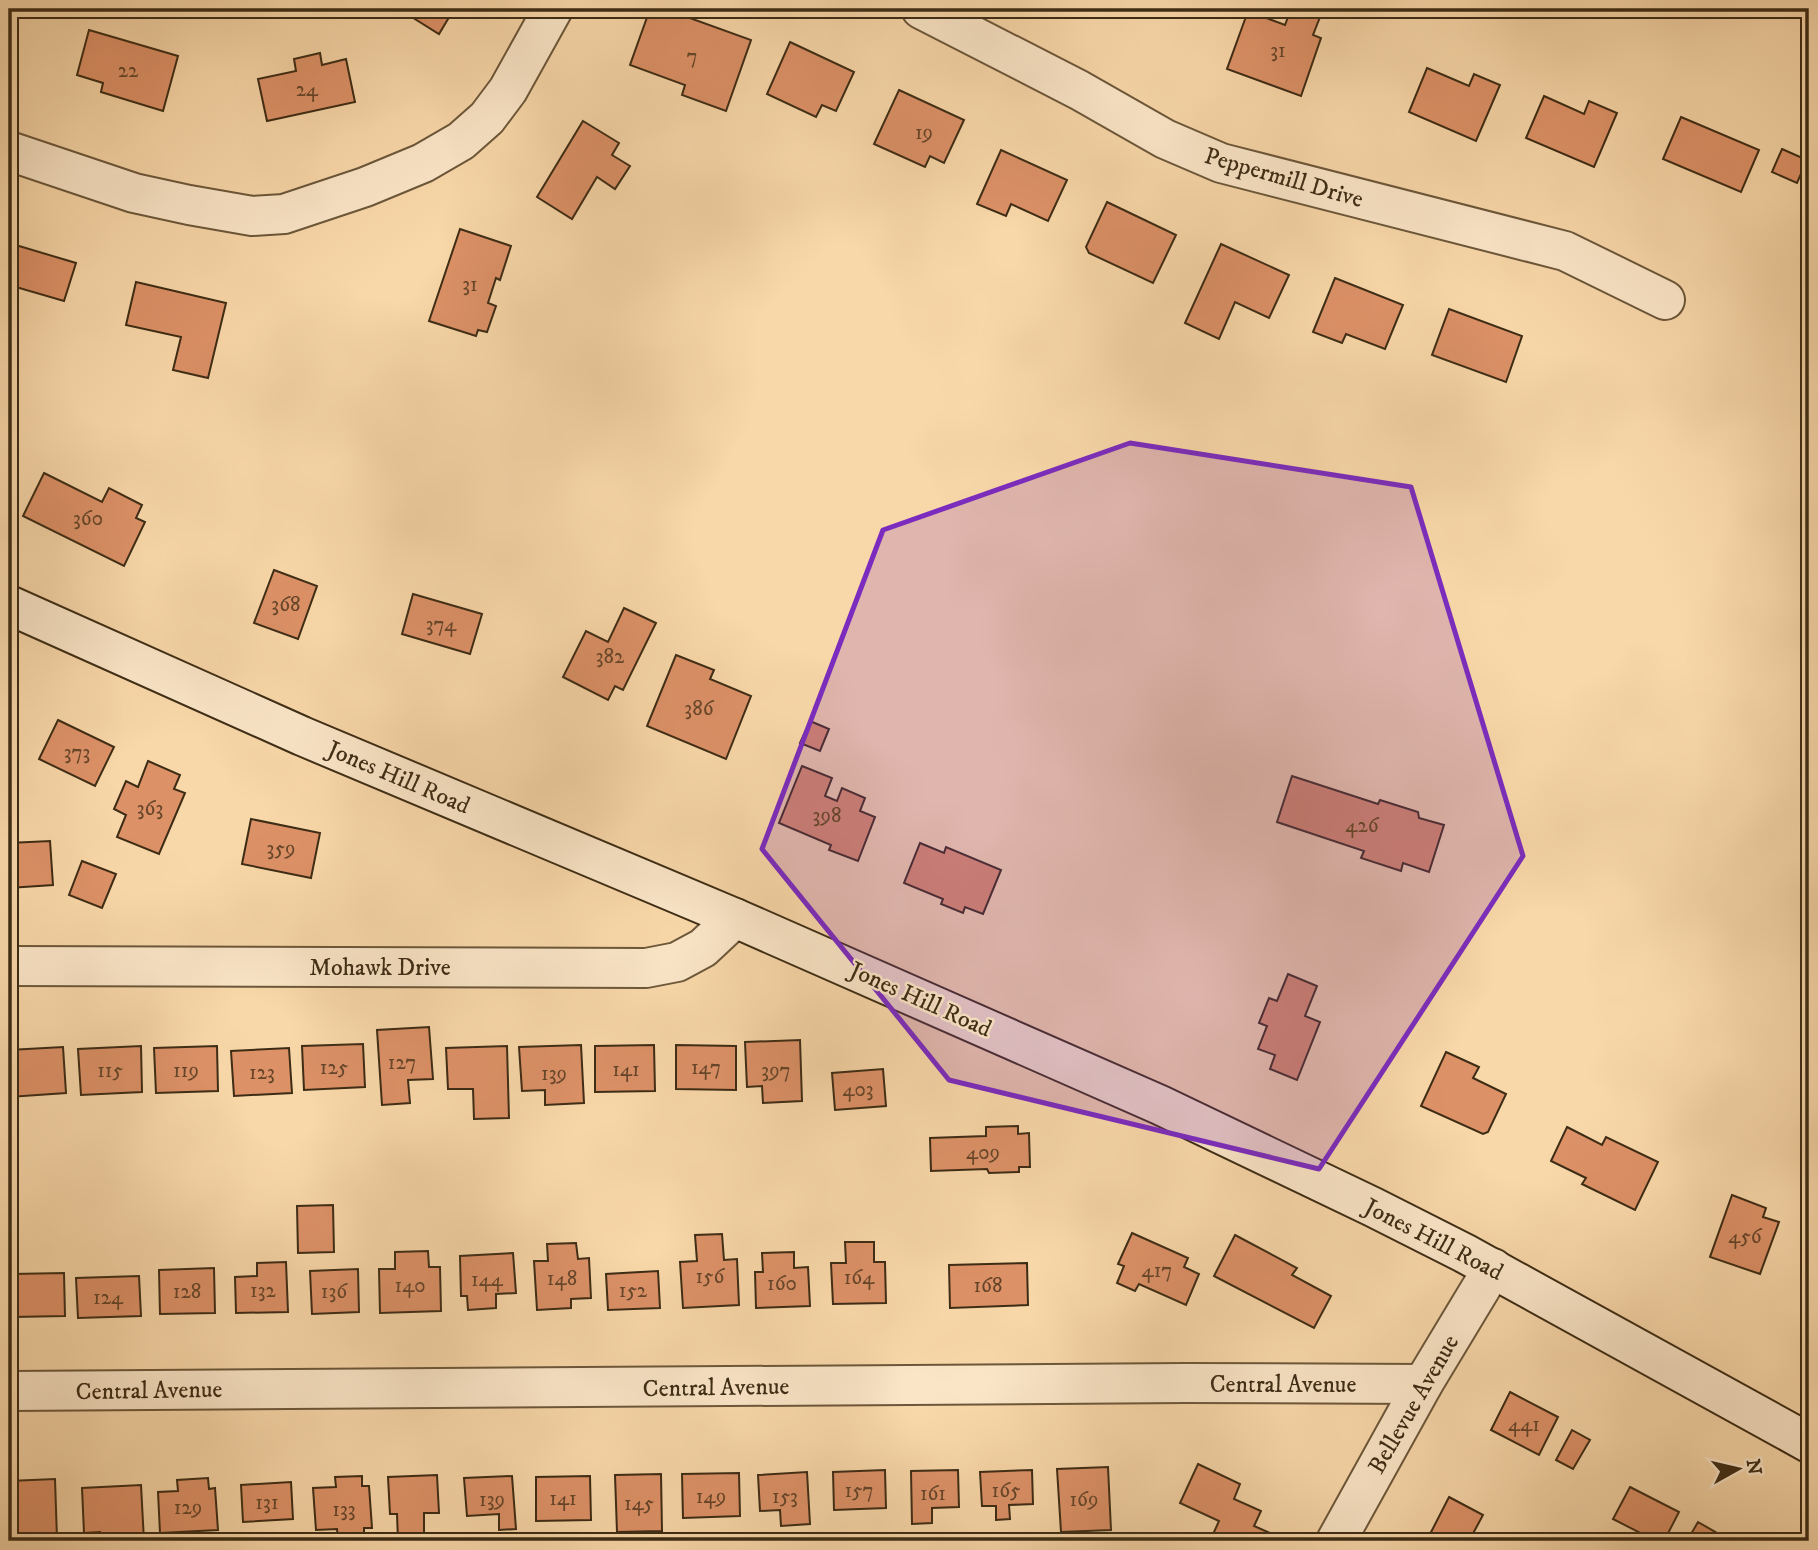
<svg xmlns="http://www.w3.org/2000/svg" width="1818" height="1550" font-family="'IM FELL DW Pica',serif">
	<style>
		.building { fill: #dd9167; stroke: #3d2c15; stroke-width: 2 }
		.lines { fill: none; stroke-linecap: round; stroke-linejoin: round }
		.street-casing { stroke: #6c573a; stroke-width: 42 }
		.secondary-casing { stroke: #3d2c15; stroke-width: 42 }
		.street { stroke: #fae5c7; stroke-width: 38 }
		.secondary { stroke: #fae5c7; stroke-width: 38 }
		.marked { fill: #7b2cbf; fill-opacity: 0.2; stroke: #7b2cbf; stroke-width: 5; stroke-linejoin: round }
		.labels { text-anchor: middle; stroke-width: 5; stroke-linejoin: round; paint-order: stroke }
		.number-label { font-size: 21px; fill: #65452a }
		.street-label { font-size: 24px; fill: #3d2c15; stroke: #fae5c7 }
	</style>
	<rect width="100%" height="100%" fill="#f8d7a9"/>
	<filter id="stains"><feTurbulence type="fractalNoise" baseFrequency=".00286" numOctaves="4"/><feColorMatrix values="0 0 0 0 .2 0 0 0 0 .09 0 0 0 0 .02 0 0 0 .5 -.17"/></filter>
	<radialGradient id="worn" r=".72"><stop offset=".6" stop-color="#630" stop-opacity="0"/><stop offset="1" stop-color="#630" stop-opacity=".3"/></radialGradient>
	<g class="building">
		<path d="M 403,9 L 454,9 L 439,34 L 402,11 Z"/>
		<path d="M 650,9 L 665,9 L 751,40 L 726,111 L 682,95 L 685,85 L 630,65 Z"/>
		<path d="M 1291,9 L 1297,9 L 1320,17 L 1313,35 L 1321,38 L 1301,96 L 1227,69 L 1248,11 L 1285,25 Z"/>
		<path d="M 9,18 L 14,19 L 9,36 Z"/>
		<path d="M 89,30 L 178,56 L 163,111 L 101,92 L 103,83 L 77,75 Z"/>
		<path d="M 790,42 L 854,72 L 836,111 L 822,105 L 816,117 L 767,94 Z"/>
		<path d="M 320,53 L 322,65 L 346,59 L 355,102 L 267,121 L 258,79 L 296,71 L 294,59 Z"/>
		<path d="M 1427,68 L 1469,86 L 1474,74 L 1500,85 L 1476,141 L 1409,112 Z"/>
		<path d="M 899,90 L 964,120 L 944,163 L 930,156 L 925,167 L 874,144 Z"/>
		<path d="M 1544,96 L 1584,114 L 1589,101 L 1617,113 L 1594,167 L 1526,138 Z"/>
		<path d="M 1681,117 L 1759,150 L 1741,192 L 1663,159 Z"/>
		<path d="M 583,121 L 619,143 L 612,155 L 630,166 L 615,189 L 597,177 L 572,219 L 537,197 Z"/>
		<path d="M 1782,149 L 1807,160 L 1797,183 L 1772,172 Z"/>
		<path d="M 1001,150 L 1067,180 L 1048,221 L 1011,204 L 1006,216 L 977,204 Z"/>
		<path d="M 1107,202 L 1176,235 L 1153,283 L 1089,253 L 1086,247 Z"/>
		<path d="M 460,229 L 511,246 L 500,280 L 496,278 L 488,303 L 496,306 L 487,332 L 478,330 L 476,336 L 429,321 Z"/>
		<path d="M 9,243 L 76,263 L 64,301 L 9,285 Z"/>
		<path d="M 1221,244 L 1289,275 L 1269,318 L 1235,302 L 1219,339 L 1185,323 Z"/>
		<path d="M 1335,278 L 1403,305 L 1385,349 L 1346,334 L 1342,343 L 1313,332 Z"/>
		<path d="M 136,282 L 226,303 L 208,378 L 173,370 L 181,337 L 126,325 Z"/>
		<path d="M 1449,309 L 1522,336 L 1506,382 L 1432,355 Z"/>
		<path d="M 44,473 L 102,502 L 109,488 L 142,505 L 136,518 L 145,522 L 124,566 L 23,516 Z"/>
		<path d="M 274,570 L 317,586 L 298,639 L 254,623 Z"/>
		<path d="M 413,594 L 482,614 L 470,654 L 402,634 Z"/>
		<path d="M 624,608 L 656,623 L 623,690 L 615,686 L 608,700 L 563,677 L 586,631 L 608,642 Z"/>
		<path d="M 676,655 L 714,670 L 710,679 L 751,696 L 726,759 L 647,726 Z"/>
		<path d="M 58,720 L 114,747 L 95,786 L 39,759 Z"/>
		<path d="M 810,721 L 829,729 L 820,751 L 800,743 Z"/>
		<path d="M 148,761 L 180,775 L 174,789 L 185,793 L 159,854 L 117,837 L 126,815 L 114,809 L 126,781 L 138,787 Z"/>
		<path d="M 802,766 L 832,778 L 825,796 L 837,801 L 842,788 L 865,798 L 860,811 L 875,817 L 858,861 L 829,850 L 831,845 L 779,823 Z"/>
		<path d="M 1292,776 L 1378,804 L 1380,800 L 1418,812 L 1419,818 L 1444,825 L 1429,872 L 1403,863 L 1401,871 L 1361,858 L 1364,851 L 1277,822 Z"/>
		<path d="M 251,819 L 320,833 L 311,878 L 242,864 Z"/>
		<path d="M 50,841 L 53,885 L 9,888 L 9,843 Z"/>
		<path d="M 920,843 L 944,853 L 946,847 L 1001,870 L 983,914 L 965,907 L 963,913 L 941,904 L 943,899 L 904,883 Z"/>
		<path d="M 82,861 L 116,874 L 102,908 L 69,895 Z"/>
		<path d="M 1288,974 L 1317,986 L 1305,1016 L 1320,1022 L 1297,1080 L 1270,1069 L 1275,1055 L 1258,1049 L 1267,1026 L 1259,1023 L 1269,998 L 1277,1001 Z"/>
		<path d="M 429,1027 L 433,1079 L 408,1080 L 410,1103 L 382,1105 L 377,1030 Z"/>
		<path d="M 800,1040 L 802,1101 L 763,1103 L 762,1086 L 747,1087 L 745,1042 Z"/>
		<path d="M 363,1044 L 365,1087 L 304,1090 L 302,1046 Z"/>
		<path d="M 581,1045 L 584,1103 L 545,1105 L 545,1090 L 522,1091 L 519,1047 Z"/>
		<path d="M 654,1045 L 655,1091 L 595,1092 L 595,1046 Z"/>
		<path d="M 676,1045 L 736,1046 L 736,1090 L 676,1089 Z"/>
		<path d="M 141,1046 L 142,1092 L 81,1095 L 78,1049 Z"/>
		<path d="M 217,1046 L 218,1091 L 156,1093 L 154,1048 Z"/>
		<path d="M 507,1046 L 509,1118 L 474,1119 L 473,1089 L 448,1089 L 446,1048 Z"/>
		<path d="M 63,1047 L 66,1093 L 9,1097 L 9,1050 Z"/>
		<path d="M 289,1048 L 292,1093 L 234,1096 L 231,1051 Z"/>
		<path d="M 1446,1052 L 1479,1067 L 1473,1078 L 1506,1094 L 1488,1132 L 1483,1134 L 1421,1106 Z"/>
		<path d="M 883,1069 L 886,1106 L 835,1110 L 832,1073 Z"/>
		<path d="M 1018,1126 L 1018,1134 L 1029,1133 L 1030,1167 L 1019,1167 L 1019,1172 L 989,1173 L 987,1169 L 931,1171 L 930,1138 L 986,1136 L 986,1127 Z"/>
		<path d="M 1567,1127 L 1602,1145 L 1606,1137 L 1658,1162 L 1635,1210 L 1582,1184 L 1586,1178 L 1551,1161 Z"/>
		<path d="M 1732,1195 L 1766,1208 L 1763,1217 L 1779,1222 L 1760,1274 L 1710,1257 Z"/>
		<path d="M 333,1205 L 334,1252 L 298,1253 L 297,1206 Z"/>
		<path d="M 1132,1233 L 1188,1258 L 1184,1267 L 1199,1274 L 1186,1305 L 1139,1284 L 1135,1291 L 1117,1283 L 1124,1266 L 1118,1264 Z"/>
		<path d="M 722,1234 L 724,1260 L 737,1259 L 739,1305 L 683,1308 L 680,1262 L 697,1261 L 695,1235 Z"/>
		<path d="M 1235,1235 L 1297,1268 L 1292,1275 L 1331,1296 L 1314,1328 L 1214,1276 Z"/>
		<path d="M 845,1242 L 874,1242 L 874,1262 L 885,1262 L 886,1303 L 833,1304 L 831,1263 L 846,1263 Z"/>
		<path d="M 576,1243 L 578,1259 L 589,1258 L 591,1298 L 571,1299 L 571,1308 L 537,1310 L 534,1261 L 548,1261 L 547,1244 Z"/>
		<path d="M 428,1251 L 429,1267 L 440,1267 L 441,1311 L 380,1313 L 379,1269 L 395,1269 L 395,1252 Z"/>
		<path d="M 794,1252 L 794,1268 L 808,1267 L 810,1306 L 756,1308 L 755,1272 L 763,1272 L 762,1253 Z"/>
		<path d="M 513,1253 L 516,1293 L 496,1294 L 496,1308 L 468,1310 L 467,1296 L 461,1296 L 460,1256 Z"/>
		<path d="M 286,1262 L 288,1312 L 236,1313 L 235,1277 L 257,1276 L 257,1263 Z"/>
		<path d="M 1027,1263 L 1028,1305 L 950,1308 L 949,1265 Z"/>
		<path d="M 214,1268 L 215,1313 L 160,1314 L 159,1270 Z"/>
		<path d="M 358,1269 L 359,1312 L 312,1314 L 310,1271 Z"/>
		<path d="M 658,1271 L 660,1308 L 608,1310 L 606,1274 Z"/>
		<path d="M 64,1273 L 65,1316 L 13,1317 L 12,1274 Z"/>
		<path d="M 139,1276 L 141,1316 L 78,1318 L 76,1278 Z"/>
		<path d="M 1510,1392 L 1558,1417 L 1539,1455 L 1491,1430 Z"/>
		<path d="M 1572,1430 L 1590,1440 L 1573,1469 L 1556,1460 Z"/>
		<path d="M 1198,1464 L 1240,1484 L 1234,1499 L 1261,1511 L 1254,1526 L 1270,1533 L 1266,1541 L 1210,1541 L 1219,1521 L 1180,1503 Z"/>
		<path d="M 1108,1467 L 1111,1530 L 1061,1532 L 1057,1469 Z"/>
		<path d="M 885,1470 L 886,1508 L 834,1510 L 833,1472 Z"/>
		<path d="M 958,1470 L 959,1507 L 932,1508 L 932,1523 L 912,1524 L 911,1471 Z"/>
		<path d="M 1032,1470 L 1033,1504 L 1009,1505 L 1010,1519 L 996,1520 L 996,1506 L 982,1506 L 980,1472 Z"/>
		<path d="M 807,1472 L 810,1524 L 781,1526 L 780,1510 L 760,1511 L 758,1475 Z"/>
		<path d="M 739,1473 L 740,1516 L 683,1518 L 682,1474 Z"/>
		<path d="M 661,1474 L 662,1531 L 617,1532 L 615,1475 Z"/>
		<path d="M 437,1475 L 439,1513 L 424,1513 L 424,1541 L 398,1541 L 397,1514 L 390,1514 L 388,1477 Z"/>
		<path d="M 362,1476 L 362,1486 L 369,1486 L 372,1528 L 364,1528 L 364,1541 L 338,1541 L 337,1529 L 316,1530 L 313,1488 L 336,1487 L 335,1477 Z"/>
		<path d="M 512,1476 L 516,1529 L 499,1530 L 499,1514 L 467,1516 L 464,1478 Z"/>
		<path d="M 590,1476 L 591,1520 L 536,1521 L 536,1477 Z"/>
		<path d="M 208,1478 L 209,1489 L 215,1488 L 218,1530 L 160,1533 L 158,1492 L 178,1491 L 177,1480 Z"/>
		<path d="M 55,1479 L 57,1539 L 10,1541 L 9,1481 Z"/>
		<path d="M 291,1482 L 293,1519 L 243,1522 L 241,1485 Z"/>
		<path d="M 141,1485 L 144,1541 L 100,1541 L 100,1532 L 84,1533 L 82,1488 Z"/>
		<path d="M 1630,1487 L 1679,1512 L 1664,1541 L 1656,1541 L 1613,1519 Z"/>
		<path d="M 1449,1497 L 1483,1515 L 1469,1541 L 1430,1541 L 1427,1540 Z"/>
		<path d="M 1698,1522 L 1731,1541 L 1687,1541 Z"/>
	</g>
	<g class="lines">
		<g class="street-casing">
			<g id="street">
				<path d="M 921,9 L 1079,90 L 1165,139 L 1221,163 L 1565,251 L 1665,300"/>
				<path d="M 9,151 L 134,193 L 189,205 L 252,216 L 284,214 L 365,187 L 423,163 L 461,141 L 487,118 L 508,90 L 553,9"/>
				<path d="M 9,966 L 646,968 L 677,962 L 703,948 L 735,918"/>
				<path d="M 9,1391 L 1185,1383 L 1423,1384"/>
				<path d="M 1336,1541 L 1423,1384 L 1493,1268"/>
			</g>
		</g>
		<g class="secondary-casing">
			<path id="secondary" d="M 9,605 L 302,736 L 735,918 L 1160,1105 L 1373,1207 L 1464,1253 L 1809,1443"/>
		</g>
		<use href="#street" class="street"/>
		<use href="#secondary" class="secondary"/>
	</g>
	<path class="marked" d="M 1130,443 L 1411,487 L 1523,856 L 1319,1169 L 949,1080 L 762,849 L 883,530 Z"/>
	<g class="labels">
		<g class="number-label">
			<text x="1278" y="57">31</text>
			<text x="692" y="63">7</text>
			<text x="128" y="77">22</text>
			<text x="307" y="96">24</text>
			<text x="924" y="139">19</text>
			<text x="470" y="291">31</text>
			<text x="88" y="525">360</text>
			<text x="286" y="611">368</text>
			<text x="441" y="631">374</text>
			<text x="610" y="663">382</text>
			<text x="699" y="715">386</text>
			<text x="77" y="759">373</text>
			<text x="150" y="815">363</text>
			<text x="827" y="822">398</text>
			<text x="1362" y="832">426</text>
			<text x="281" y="855">359</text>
			<text x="402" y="1069">127</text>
			<text x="334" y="1074">125</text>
			<text x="706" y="1074">147</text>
			<text x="626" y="1076">141</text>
			<text x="110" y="1077">115</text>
			<text x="186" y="1077">119</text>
			<text x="776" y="1077">397</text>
			<text x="262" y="1079">123</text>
			<text x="554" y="1080">139</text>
			<text x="858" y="1096">403</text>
			<text x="983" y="1159">409</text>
			<text x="1745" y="1243">456</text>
			<text x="1157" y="1277">417</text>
			<text x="710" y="1283">156</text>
			<text x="859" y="1284">164</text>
			<text x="562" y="1285">148</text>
			<text x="487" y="1286">144</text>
			<text x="782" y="1290">160</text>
			<text x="410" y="1292">140</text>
			<text x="988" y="1292">168</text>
			<text x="263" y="1297">132</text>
			<text x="633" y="1297">152</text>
			<text x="187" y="1298">128</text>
			<text x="334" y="1298">136</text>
			<text x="108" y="1304">124</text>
			<text x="1524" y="1431">441</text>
			<text x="859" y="1497">157</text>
			<text x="1006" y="1497">165</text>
			<text x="933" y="1500">161</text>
			<text x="711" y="1503">149</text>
			<text x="785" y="1503">153</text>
			<text x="563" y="1505">141</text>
			<text x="492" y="1506">139</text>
			<text x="1084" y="1506">169</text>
			<text x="267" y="1509">131</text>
			<text x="639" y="1510">145</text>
			<text x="188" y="1514">129</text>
			<text x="344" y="1516">133</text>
		</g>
		<g class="street-label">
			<text transform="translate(1284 177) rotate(16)" y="8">Peppermill Drive</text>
			<text transform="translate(399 777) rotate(23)" y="8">Jones Hill Road</text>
			<text x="380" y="975">Mohawk Drive</text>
			<text transform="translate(921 999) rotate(24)" y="8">Jones Hill Road</text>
			<text transform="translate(1434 1239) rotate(27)" y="8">Jones Hill Road</text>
			<text x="1283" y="1392">Central Avenue</text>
			<text transform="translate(716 1387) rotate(-1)" y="8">Central Avenue</text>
			<text transform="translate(149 1390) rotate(-1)" y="8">Central Avenue</text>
			<text transform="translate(1413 1404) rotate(-60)" y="8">Bellevue Avenue</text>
		</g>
	</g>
	<rect width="1818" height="1550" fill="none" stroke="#f8d7a9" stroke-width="35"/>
	<rect x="10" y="10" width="1797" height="1529" fill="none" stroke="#3d2c15" stroke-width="3.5"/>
	<rect x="18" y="18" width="1783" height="1515" fill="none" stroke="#3d2c15" stroke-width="2"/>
	<g transform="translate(1738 1469) rotate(82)" stroke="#fae5c7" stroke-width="5" paint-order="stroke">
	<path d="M0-5L12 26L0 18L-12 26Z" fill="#3d2c15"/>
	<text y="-10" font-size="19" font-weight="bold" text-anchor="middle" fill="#3d2c15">N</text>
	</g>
	<rect width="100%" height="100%" filter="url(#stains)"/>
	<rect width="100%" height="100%" fill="url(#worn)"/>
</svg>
